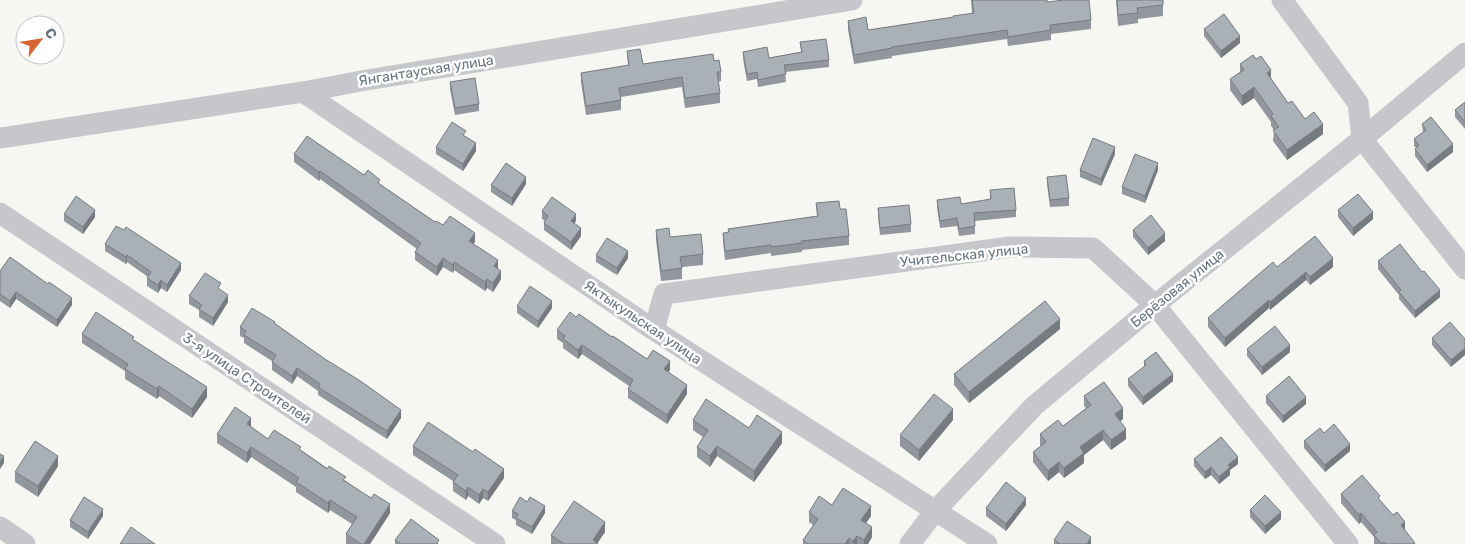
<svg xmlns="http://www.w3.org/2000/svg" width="1465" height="544" font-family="Rubik,sans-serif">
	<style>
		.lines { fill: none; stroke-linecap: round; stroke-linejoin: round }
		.minor { stroke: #c5c7cb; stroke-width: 21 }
		.wall { fill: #91979d }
		.shaded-wall { fill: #767b7f }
		.building { fill: #a9b0b6; stroke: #767b7f }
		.labels { text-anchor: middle; stroke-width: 5; stroke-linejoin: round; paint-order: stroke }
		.street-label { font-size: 14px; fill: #677482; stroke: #fff }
	</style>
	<rect width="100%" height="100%" fill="#f6f6f3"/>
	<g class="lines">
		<g class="minor">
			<path d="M 1282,0 L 1358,103 L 1362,139 L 1465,269"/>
			<path d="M 303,92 L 654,330 L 987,544"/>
			<path d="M 0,138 L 303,92 L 361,81 L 852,0"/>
			<path d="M 0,213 L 495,544"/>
			<path d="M 654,330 L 664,294 L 1010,247 L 1093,248 L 1155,305 L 1348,544"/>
			<path d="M 0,527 L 25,544"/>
			<path d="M 910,544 L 935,511 L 1034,406 L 1155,305 L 1362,139 L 1465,53"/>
		</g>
	</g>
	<g class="wall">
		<path d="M 971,0 L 1047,0 L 1047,2 L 1091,20 L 1091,29 L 1051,34 L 1051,40 L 1008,46 L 1007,39 L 892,56 L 892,58 L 854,64 L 848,30 L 848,21 L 868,30 L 953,17 L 972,13 Z"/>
		<path d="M 1116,0 L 1163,0 L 1163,16 L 1138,19 L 1138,23 L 1118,26 Z"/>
		<path d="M 1204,29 L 1240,43 L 1221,58 L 1204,36 Z"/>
		<path d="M 800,42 L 829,60 L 829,67 L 785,72 L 786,82 L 758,87 L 757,79 L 747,81 L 743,59 L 743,52 L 769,58 L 801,52 Z"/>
		<path d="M 627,51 L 643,64 L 714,61 L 721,72 L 721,81 L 718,82 L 720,93 L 720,103 L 685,108 L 682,87 L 621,97 L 621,110 L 586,115 L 581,82 L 581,73 L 628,65 Z"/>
		<path d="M 1240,64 L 1271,79 L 1288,103 L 1305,119 L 1323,134 L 1287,160 L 1273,141 L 1274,130 L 1271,126 L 1271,122 L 1254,98 L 1242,106 L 1230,90 L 1230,79 L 1240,72 Z"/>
		<path d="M 450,82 L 479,104 L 479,111 L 455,115 L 450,89 Z"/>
		<path d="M 1465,102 L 1465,129 L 1455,117 L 1455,110 Z"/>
		<path d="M 1422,124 L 1453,152 L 1427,172 L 1415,156 L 1415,149 L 1416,148 L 1414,146 L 1414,139 L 1423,132 Z"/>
		<path d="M 436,147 L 476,151 L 463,171 L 436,154 Z"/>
		<path d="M 294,154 L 364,175 L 380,184 L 435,222 L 475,242 L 473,243 L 498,269 L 501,279 L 493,292 L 487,288 L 485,291 L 454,270 L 453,273 L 443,267 L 437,276 L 415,260 L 415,252 L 417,249 L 320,179 L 319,181 L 294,162 Z"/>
		<path d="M 1115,154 L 1101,186 L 1080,177 L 1080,170 Z"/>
		<path d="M 1158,170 L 1145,203 L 1122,194 L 1122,187 Z"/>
		<path d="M 1047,177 L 1069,198 L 1069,206 L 1050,207 L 1047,184 Z"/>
		<path d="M 526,184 L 512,206 L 491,192 L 491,185 Z"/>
		<path d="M 990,190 L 1016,210 L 1016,217 L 975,221 L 975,234 L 959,236 L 957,226 L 940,228 L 937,207 L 937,200 L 961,204 L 990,200 Z"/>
		<path d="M 816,203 L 840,209 L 849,236 L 849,245 L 802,250 L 802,252 L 771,256 L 771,253 L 725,260 L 723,242 L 723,233 L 728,233 L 728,229 L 817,216 Z"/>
		<path d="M 878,208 L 911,224 L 911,232 L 880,235 L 878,216 Z"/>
		<path d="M 1338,210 L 1373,219 L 1353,236 L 1338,217 Z"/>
		<path d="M 542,211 L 576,221 L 574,223 L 581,236 L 571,250 L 544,230 L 544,223 L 545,221 L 542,219 Z"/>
		<path d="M 64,214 L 95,217 L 83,234 L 64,221 Z"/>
		<path d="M 656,230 L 703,254 L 703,265 L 682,267 L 682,279 L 661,281 L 656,240 Z"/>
		<path d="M 1133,230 L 1165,241 L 1148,255 L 1133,237 Z"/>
		<path d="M 105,244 L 181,270 L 167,292 L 161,288 L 158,293 L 147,286 L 147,278 L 148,277 L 127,262 L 126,264 L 105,251 Z"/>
		<path d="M 596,255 L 628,258 L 617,275 L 596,262 Z"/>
		<path d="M 1378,261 L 1440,297 L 1415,318 L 1399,299 L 1399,295 L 1378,269 Z"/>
		<path d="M 1277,267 L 1333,267 L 1310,285 L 1306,280 L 1270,310 L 1269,308 L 1225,347 L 1208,327 L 1208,318 Z"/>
		<path d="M 0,271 L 72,305 L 57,327 L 16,299 L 10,308 L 0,301 Z"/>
		<path d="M 221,290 L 228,302 L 213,326 L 199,317 L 199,310 L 189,304 L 189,296 Z"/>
		<path d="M 517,306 L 552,308 L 538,328 L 517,313 Z"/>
		<path d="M 576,317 L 612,337 L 647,359 L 670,370 L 668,372 L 687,394 L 667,424 L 628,398 L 628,389 L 629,386 L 582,354 L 578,359 L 563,348 L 563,343 L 557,339 L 557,330 Z"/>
		<path d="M 275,323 L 401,418 L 387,439 L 318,395 L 318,391 L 297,376 L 292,384 L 272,370 L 272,361 L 244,343 L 244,338 L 240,336 L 240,327 Z"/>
		<path d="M 1060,329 L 969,403 L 954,385 L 954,374 Z"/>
		<path d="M 82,334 L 134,340 L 207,397 L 192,418 L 159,396 L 157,399 L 125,379 L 125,371 L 82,343 Z"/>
		<path d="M 1432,338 L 1465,339 L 1451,367 L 1432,345 Z"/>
		<path d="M 1247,349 L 1290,352 L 1262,375 L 1247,356 Z"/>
		<path d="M 1144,361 L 1173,381 L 1143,405 L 1128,386 L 1128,379 L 1144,367 Z"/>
		<path d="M 1084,396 L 1123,419 L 1120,421 L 1126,439 L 1111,450 L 1103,440 L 1084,455 L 1084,463 L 1064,478 L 1059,472 L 1048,481 L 1033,462 L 1033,452 L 1041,446 L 1040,445 L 1040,434 L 1063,426 L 1086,408 L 1084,406 Z"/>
		<path d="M 1266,396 L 1306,404 L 1283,423 L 1266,403 Z"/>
		<path d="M 693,420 L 749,428 L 782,443 L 754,482 L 717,456 L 710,467 L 697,457 L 697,447 L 703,437 L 693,430 Z"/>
		<path d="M 953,420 L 919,461 L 900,446 L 900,435 Z"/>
		<path d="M 251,427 L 268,439 L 301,450 L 346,481 L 390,513 L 370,544 L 346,544 L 346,534 L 352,524 L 330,510 L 328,513 L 296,492 L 296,487 L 251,457 L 247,463 L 217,443 L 217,434 Z"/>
		<path d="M 1324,433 L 1350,451 L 1325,472 L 1304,448 L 1304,441 Z"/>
		<path d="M 413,446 L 504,478 L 488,501 L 483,498 L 479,504 L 468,496 L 466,500 L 453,491 L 453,481 L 413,455 Z"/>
		<path d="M 1194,459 L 1238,464 L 1230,470 L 1230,475 L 1219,484 L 1211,475 L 1205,479 L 1194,466 Z"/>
		<path d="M 58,466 L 38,497 L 15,482 L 15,472 Z"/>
		<path d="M 1341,494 L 1380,501 L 1415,544 L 1374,544 L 1374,537 L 1361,522 L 1359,524 L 1341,503 Z"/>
		<path d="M 832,505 L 871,516 L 866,523 L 872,537 L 868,544 L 803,544 L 803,540 L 813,525 L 809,522 L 809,512 Z"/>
		<path d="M 1026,505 L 1006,531 L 986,516 L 986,508 Z"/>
		<path d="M 1250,510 L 1281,519 L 1265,534 L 1250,517 Z"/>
		<path d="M 512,511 L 545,513 L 532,534 L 516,525 L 516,520 L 512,518 Z"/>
		<path d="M 103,516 L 88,539 L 70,527 L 70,520 Z"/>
		<path d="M 605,532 L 597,543 L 598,544 L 551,544 L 551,535 Z"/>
		<path d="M 395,540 L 439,544 L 395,544 Z"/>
		<path d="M 1054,540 L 1091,544 L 1054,544 Z"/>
	</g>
	<g class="shaded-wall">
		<path d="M 1240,36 L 1240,43 L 1221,58 L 1221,51 Z"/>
		<path d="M 1271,70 L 1271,80 L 1267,73 Z"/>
		<path d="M 1254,87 L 1254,98 L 1242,106 L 1242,96 Z"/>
		<path d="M 1323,124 L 1323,134 L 1287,160 L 1287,150 Z"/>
		<path d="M 476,143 L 476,151 L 463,171 L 463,164 Z"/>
		<path d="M 1453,144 L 1453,152 L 1427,172 L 1427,165 Z"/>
		<path d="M 1115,147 L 1115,154 L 1101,186 L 1101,179 Z"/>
		<path d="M 1158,163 L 1158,170 L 1145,203 L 1145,196 Z"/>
		<path d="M 320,171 L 320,179 L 319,181 L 319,172 Z"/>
		<path d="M 526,177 L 526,184 L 512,206 L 512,198 Z"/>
		<path d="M 95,210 L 95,217 L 83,234 L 83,227 Z"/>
		<path d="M 1373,212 L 1373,219 L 1353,236 L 1353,228 Z"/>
		<path d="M 576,214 L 576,221 L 571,228 L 571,221 Z"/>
		<path d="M 581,228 L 581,236 L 571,250 L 571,242 Z"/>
		<path d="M 475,233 L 475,242 L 469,249 L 469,241 Z"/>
		<path d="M 1165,233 L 1165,241 L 1148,255 L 1148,248 Z"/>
		<path d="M 628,251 L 628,258 L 617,275 L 617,268 Z"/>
		<path d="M 127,255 L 127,262 L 126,264 L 126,257 Z"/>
		<path d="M 443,258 L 443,267 L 437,276 L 437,267 Z"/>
		<path d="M 1333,258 L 1333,267 L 1310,285 L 1310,277 Z"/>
		<path d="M 498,260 L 498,269 L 494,266 Z"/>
		<path d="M 454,262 L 454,270 L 453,273 L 453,265 Z"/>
		<path d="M 181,263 L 181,270 L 167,292 L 167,285 Z"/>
		<path d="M 501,271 L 501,279 L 493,292 L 493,283 Z"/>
		<path d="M 1306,272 L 1306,280 L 1270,310 L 1270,302 Z"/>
		<path d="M 487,279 L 487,288 L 485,291 L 485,282 Z"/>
		<path d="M 161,280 L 161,288 L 158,293 L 158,285 Z"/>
		<path d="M 1440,290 L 1440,297 L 1415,318 L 1415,311 Z"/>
		<path d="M 16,292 L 16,299 L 10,308 L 10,301 Z"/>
		<path d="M 228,295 L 228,302 L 213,326 L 213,318 Z"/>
		<path d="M 72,298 L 72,305 L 57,327 L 57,320 Z"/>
		<path d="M 1269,300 L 1269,308 L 1225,347 L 1225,338 Z"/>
		<path d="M 552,301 L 552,308 L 538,328 L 538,321 Z"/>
		<path d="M 1060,319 L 1060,329 L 969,403 L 969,392 Z"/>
		<path d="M 582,345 L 582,354 L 578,359 L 578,350 Z"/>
		<path d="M 1290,345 L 1290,352 L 1262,375 L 1262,367 Z"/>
		<path d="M 1465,348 L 1465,355 L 1451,367 L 1451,360 Z"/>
		<path d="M 670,361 L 670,370 L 664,378 L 664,369 Z"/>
		<path d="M 297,368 L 297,376 L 292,384 L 292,376 Z"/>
		<path d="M 1173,374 L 1173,381 L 1143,405 L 1143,397 Z"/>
		<path d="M 687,385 L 687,394 L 667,424 L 667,415 Z"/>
		<path d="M 159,386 L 159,396 L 157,399 L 157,389 Z"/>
		<path d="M 207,387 L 207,397 L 192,418 L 192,409 Z"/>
		<path d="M 1306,397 L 1306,404 L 1283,423 L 1283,416 Z"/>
		<path d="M 1123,408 L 1123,419 L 1115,425 L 1115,414 Z"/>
		<path d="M 953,409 L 953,420 L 919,461 L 919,450 Z"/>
		<path d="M 401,410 L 401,418 L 387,439 L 387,431 Z"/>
		<path d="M 251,418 L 251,428 L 247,424 Z"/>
		<path d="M 1126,429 L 1126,439 L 1111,450 L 1111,440 Z"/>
		<path d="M 1103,430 L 1103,440 L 1084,455 L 1084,463 L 1064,478 L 1064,468 L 1080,447 Z"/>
		<path d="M 782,432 L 782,443 L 754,482 L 754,471 Z"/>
		<path d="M 1350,444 L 1350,451 L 1325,472 L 1325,465 Z"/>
		<path d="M 717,446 L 717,456 L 710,467 L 710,456 Z"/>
		<path d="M 251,447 L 251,457 L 247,463 L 247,453 Z"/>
		<path d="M 4,456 L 4,463 L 0,469 L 0,462 Z"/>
		<path d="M 58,456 L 58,466 L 38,497 L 38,486 Z"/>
		<path d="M 1238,457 L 1238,464 L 1230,470 L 1230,475 L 1219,484 L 1219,477 L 1228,465 Z"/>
		<path d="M 1059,462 L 1059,472 L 1048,481 L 1048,471 Z"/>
		<path d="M 1211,467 L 1211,475 L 1205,479 L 1205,472 Z"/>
		<path d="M 504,469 L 504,478 L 488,501 L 488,492 Z"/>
		<path d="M 468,487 L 468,496 L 466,500 L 466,491 Z"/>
		<path d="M 483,489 L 483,498 L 479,504 L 479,495 Z"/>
		<path d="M 1026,498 L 1026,505 L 1006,531 L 1006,524 Z"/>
		<path d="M 330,500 L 330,510 L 328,513 L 328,503 Z"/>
		<path d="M 390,504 L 390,513 L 370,544 L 364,544 Z"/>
		<path d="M 545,506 L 545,513 L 532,534 L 532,527 Z"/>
		<path d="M 871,506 L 871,516 L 861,530 L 861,520 Z"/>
		<path d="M 103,509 L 103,516 L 88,539 L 88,532 Z"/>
		<path d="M 1281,512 L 1281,519 L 1265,534 L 1265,526 Z"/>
		<path d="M 1361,513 L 1361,522 L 1359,524 L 1359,515 Z"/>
		<path d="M 605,522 L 605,532 L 597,544 L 593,540 Z"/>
		<path d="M 1405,522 L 1405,531 L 1401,525 Z"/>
		<path d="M 872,527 L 872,537 L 868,544 L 864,544 L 864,540 Z"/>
		<path d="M 857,536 L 857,544 L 853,544 L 853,541 Z"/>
		<path d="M 1091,537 L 1091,544 L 1087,544 Z"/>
		<path d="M 849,538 L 849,544 L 845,544 Z"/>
	</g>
	<g class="building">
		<path d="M 972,0 L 1047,0 L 1047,2 L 1064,0 L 1089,0 L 1091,20 L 1050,25 L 1051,30 L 1008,37 L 1007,30 L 892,47 L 892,48 L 854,55 L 848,21 L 866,17 L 868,30 L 954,17 L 953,16 L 974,13 Z"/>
		<path d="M 1117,0 L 1163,0 L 1163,5 L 1137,8 L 1138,13 L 1118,15 Z"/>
		<path d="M 1224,14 L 1240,36 L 1221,51 L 1204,29 Z"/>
		<path d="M 826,39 L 829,60 L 784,65 L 786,74 L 758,80 L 757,72 L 747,74 L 743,52 L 767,47 L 769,58 L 802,52 L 800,42 Z"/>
		<path d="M 640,49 L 643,64 L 713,54 L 714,61 L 719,60 L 721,72 L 717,72 L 720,93 L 685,98 L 682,77 L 619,88 L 621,100 L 586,106 L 581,73 L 629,65 L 627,51 Z"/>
		<path d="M 1253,55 L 1256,59 L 1261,56 L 1271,70 L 1267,73 L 1288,103 L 1292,101 L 1305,119 L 1314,112 L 1323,124 L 1287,150 L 1273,130 L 1279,127 L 1271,116 L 1273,114 L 1254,87 L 1242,96 L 1230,79 L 1244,70 L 1240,64 Z"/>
		<path d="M 475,78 L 479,104 L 455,108 L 450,82 Z"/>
		<path d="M 1465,102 L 1465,122 L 1455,110 Z"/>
		<path d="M 1431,117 L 1453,144 L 1427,165 L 1415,149 L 1419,145 L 1414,139 L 1426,130 L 1422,124 Z"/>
		<path d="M 452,122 L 466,131 L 463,135 L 476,143 L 463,164 L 436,147 Z"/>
		<path d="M 307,136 L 364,175 L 368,170 L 380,180 L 378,183 L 435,222 L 436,221 L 443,225 L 450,216 L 475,233 L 469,241 L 498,260 L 494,266 L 501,271 L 493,283 L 487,279 L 485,282 L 454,262 L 453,265 L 443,258 L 437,267 L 415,252 L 421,243 L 320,171 L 319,172 L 294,154 Z"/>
		<path d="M 1093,138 L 1115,147 L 1101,179 L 1080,170 Z"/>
		<path d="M 1135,154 L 1158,163 L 1145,196 L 1122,187 Z"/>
		<path d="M 506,163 L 526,177 L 512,198 L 491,185 Z"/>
		<path d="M 1066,175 L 1069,198 L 1050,200 L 1047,177 Z"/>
		<path d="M 1014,188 L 1016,210 L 974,213 L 975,226 L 959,229 L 957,218 L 940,221 L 937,200 L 960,197 L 961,204 L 991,199 L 990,190 Z"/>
		<path d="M 1358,194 L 1373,212 L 1353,228 L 1338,210 Z"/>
		<path d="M 76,196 L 95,210 L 83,227 L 64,214 Z"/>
		<path d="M 552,197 L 576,214 L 571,221 L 581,228 L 571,242 L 544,223 L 548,216 L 542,211 Z"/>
		<path d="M 839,201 L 840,209 L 846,209 L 849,236 L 801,241 L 802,243 L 771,247 L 771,245 L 725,251 L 723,233 L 729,232 L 728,229 L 818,216 L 816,203 Z"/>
		<path d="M 909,205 L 911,224 L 880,228 L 878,208 Z"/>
		<path d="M 1151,215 L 1165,233 L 1148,248 L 1133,230 Z"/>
		<path d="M 116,226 L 124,230 L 126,227 L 181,263 L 167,285 L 161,280 L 158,285 L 147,278 L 151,272 L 127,255 L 126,257 L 105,244 Z"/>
		<path d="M 669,228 L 670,237 L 701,234 L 703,254 L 680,257 L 682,268 L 661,271 L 656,230 Z"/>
		<path d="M 1315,236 L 1333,258 L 1310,277 L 1306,272 L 1270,302 L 1269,300 L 1225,338 L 1208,318 L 1273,262 L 1277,267 Z"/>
		<path d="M 607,238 L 628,251 L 617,268 L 596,255 Z"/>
		<path d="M 1400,244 L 1422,272 L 1424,271 L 1440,290 L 1415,311 L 1399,292 L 1401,290 L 1378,261 Z"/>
		<path d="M 10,257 L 48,284 L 49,282 L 72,298 L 57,320 L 16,292 L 10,301 L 0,294 L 0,271 Z"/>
		<path d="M 205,273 L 221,283 L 218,288 L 228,295 L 213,318 L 199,309 L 202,305 L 189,296 Z"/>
		<path d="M 530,286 L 552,301 L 538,321 L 517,306 Z"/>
		<path d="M 1045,301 L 1060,319 L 969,392 L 954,374 Z"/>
		<path d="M 252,308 L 275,322 L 274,323 L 325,359 L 362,382 L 401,410 L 387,431 L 318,387 L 320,384 L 297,368 L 292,376 L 272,362 L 276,355 L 244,335 L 246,331 L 240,327 Z"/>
		<path d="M 96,312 L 134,337 L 132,339 L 207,387 L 192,409 L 159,386 L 157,389 L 125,369 L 128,364 L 82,334 Z"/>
		<path d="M 570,312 L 576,317 L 579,314 L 612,337 L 613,336 L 647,359 L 653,350 L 670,361 L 664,369 L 687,385 L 667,415 L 628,389 L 633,380 L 582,345 L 578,350 L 563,339 L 565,336 L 557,330 Z"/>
		<path d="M 1450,322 L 1465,339 L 1465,348 L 1451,360 L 1432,338 Z"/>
		<path d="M 1275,326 L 1290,345 L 1262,367 L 1247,349 Z"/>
		<path d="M 1156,352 L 1173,374 L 1143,397 L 1128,379 L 1146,365 L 1144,361 Z"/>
		<path d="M 1289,376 L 1306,397 L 1283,416 L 1266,396 Z"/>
		<path d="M 1104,382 L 1123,408 L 1115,414 L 1126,429 L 1111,440 L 1103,430 L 1080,447 L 1084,453 L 1064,468 L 1059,462 L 1048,471 L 1033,452 L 1046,442 L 1040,434 L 1058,420 L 1063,426 L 1091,405 L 1084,396 Z"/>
		<path d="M 934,394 L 953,409 L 919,450 L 900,435 Z"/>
		<path d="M 706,399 L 749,428 L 757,415 L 782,432 L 754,471 L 717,446 L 710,456 L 697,447 L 708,430 L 693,420 Z"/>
		<path d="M 235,407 L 251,418 L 247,424 L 268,439 L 274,430 L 301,447 L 299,449 L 327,469 L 329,466 L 346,477 L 343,480 L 371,498 L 374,494 L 390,504 L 364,544 L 361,544 L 346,534 L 357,517 L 330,500 L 328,503 L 296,482 L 299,478 L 251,447 L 247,453 L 217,434 Z"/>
		<path d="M 428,422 L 473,452 L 475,449 L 504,469 L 488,492 L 483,489 L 479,495 L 468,487 L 466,491 L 453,482 L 458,475 L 413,446 Z"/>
		<path d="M 1334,424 L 1350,444 L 1325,465 L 1304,441 L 1320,428 L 1324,433 Z"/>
		<path d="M 1221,437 L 1238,457 L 1228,465 L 1230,467 L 1219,477 L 1211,467 L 1205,472 L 1194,459 Z"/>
		<path d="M 35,441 L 58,456 L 38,486 L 15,472 Z"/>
		<path d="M 0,454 L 4,456 L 0,462 Z"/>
		<path d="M 1362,475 L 1380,496 L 1378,498 L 1393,515 L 1397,512 L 1405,522 L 1401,525 L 1415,543 L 1413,544 L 1386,544 L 1384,542 L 1382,544 L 1374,535 L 1377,532 L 1361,513 L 1359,515 L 1341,494 Z"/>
		<path d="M 1006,482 L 1026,498 L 1006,524 L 986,508 Z"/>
		<path d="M 843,488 L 871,506 L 861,520 L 872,527 L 864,540 L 857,536 L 853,541 L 849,538 L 845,544 L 808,544 L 803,540 L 818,519 L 809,512 L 819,496 L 832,505 Z"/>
		<path d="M 1265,495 L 1281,512 L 1265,526 L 1250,510 Z"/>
		<path d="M 84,497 L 103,509 L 88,532 L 70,520 Z"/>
		<path d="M 520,497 L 527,502 L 530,497 L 545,506 L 532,527 L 516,518 L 518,514 L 512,511 Z"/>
		<path d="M 574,501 L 605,522 L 593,540 L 598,544 L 564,544 L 551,535 Z"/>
		<path d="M 411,519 L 439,540 L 437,543 L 438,544 L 401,544 L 395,540 Z"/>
		<path d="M 1067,521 L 1091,537 L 1087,544 L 1060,544 L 1054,540 Z"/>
		<path d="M 131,527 L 155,544 L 120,544 Z"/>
	</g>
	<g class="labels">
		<g class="street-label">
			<text transform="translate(426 70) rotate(-9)" y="5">Янгантауская улица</text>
			<text transform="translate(964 255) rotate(-6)" y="5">Учительская улица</text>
			<text transform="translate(1177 288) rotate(-39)" y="5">Берёзовая улица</text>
			<text transform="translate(643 322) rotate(34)" y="5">Яктыкульская улица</text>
			<text transform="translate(247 378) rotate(34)" y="5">3-я улица Строителей</text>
		</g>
	</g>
	<g transform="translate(40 40) rotate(59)"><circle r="24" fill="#ffffff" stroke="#c2c7cd"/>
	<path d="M0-4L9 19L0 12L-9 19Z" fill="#d86531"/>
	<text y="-8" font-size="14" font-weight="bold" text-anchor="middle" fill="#677482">С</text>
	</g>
</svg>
